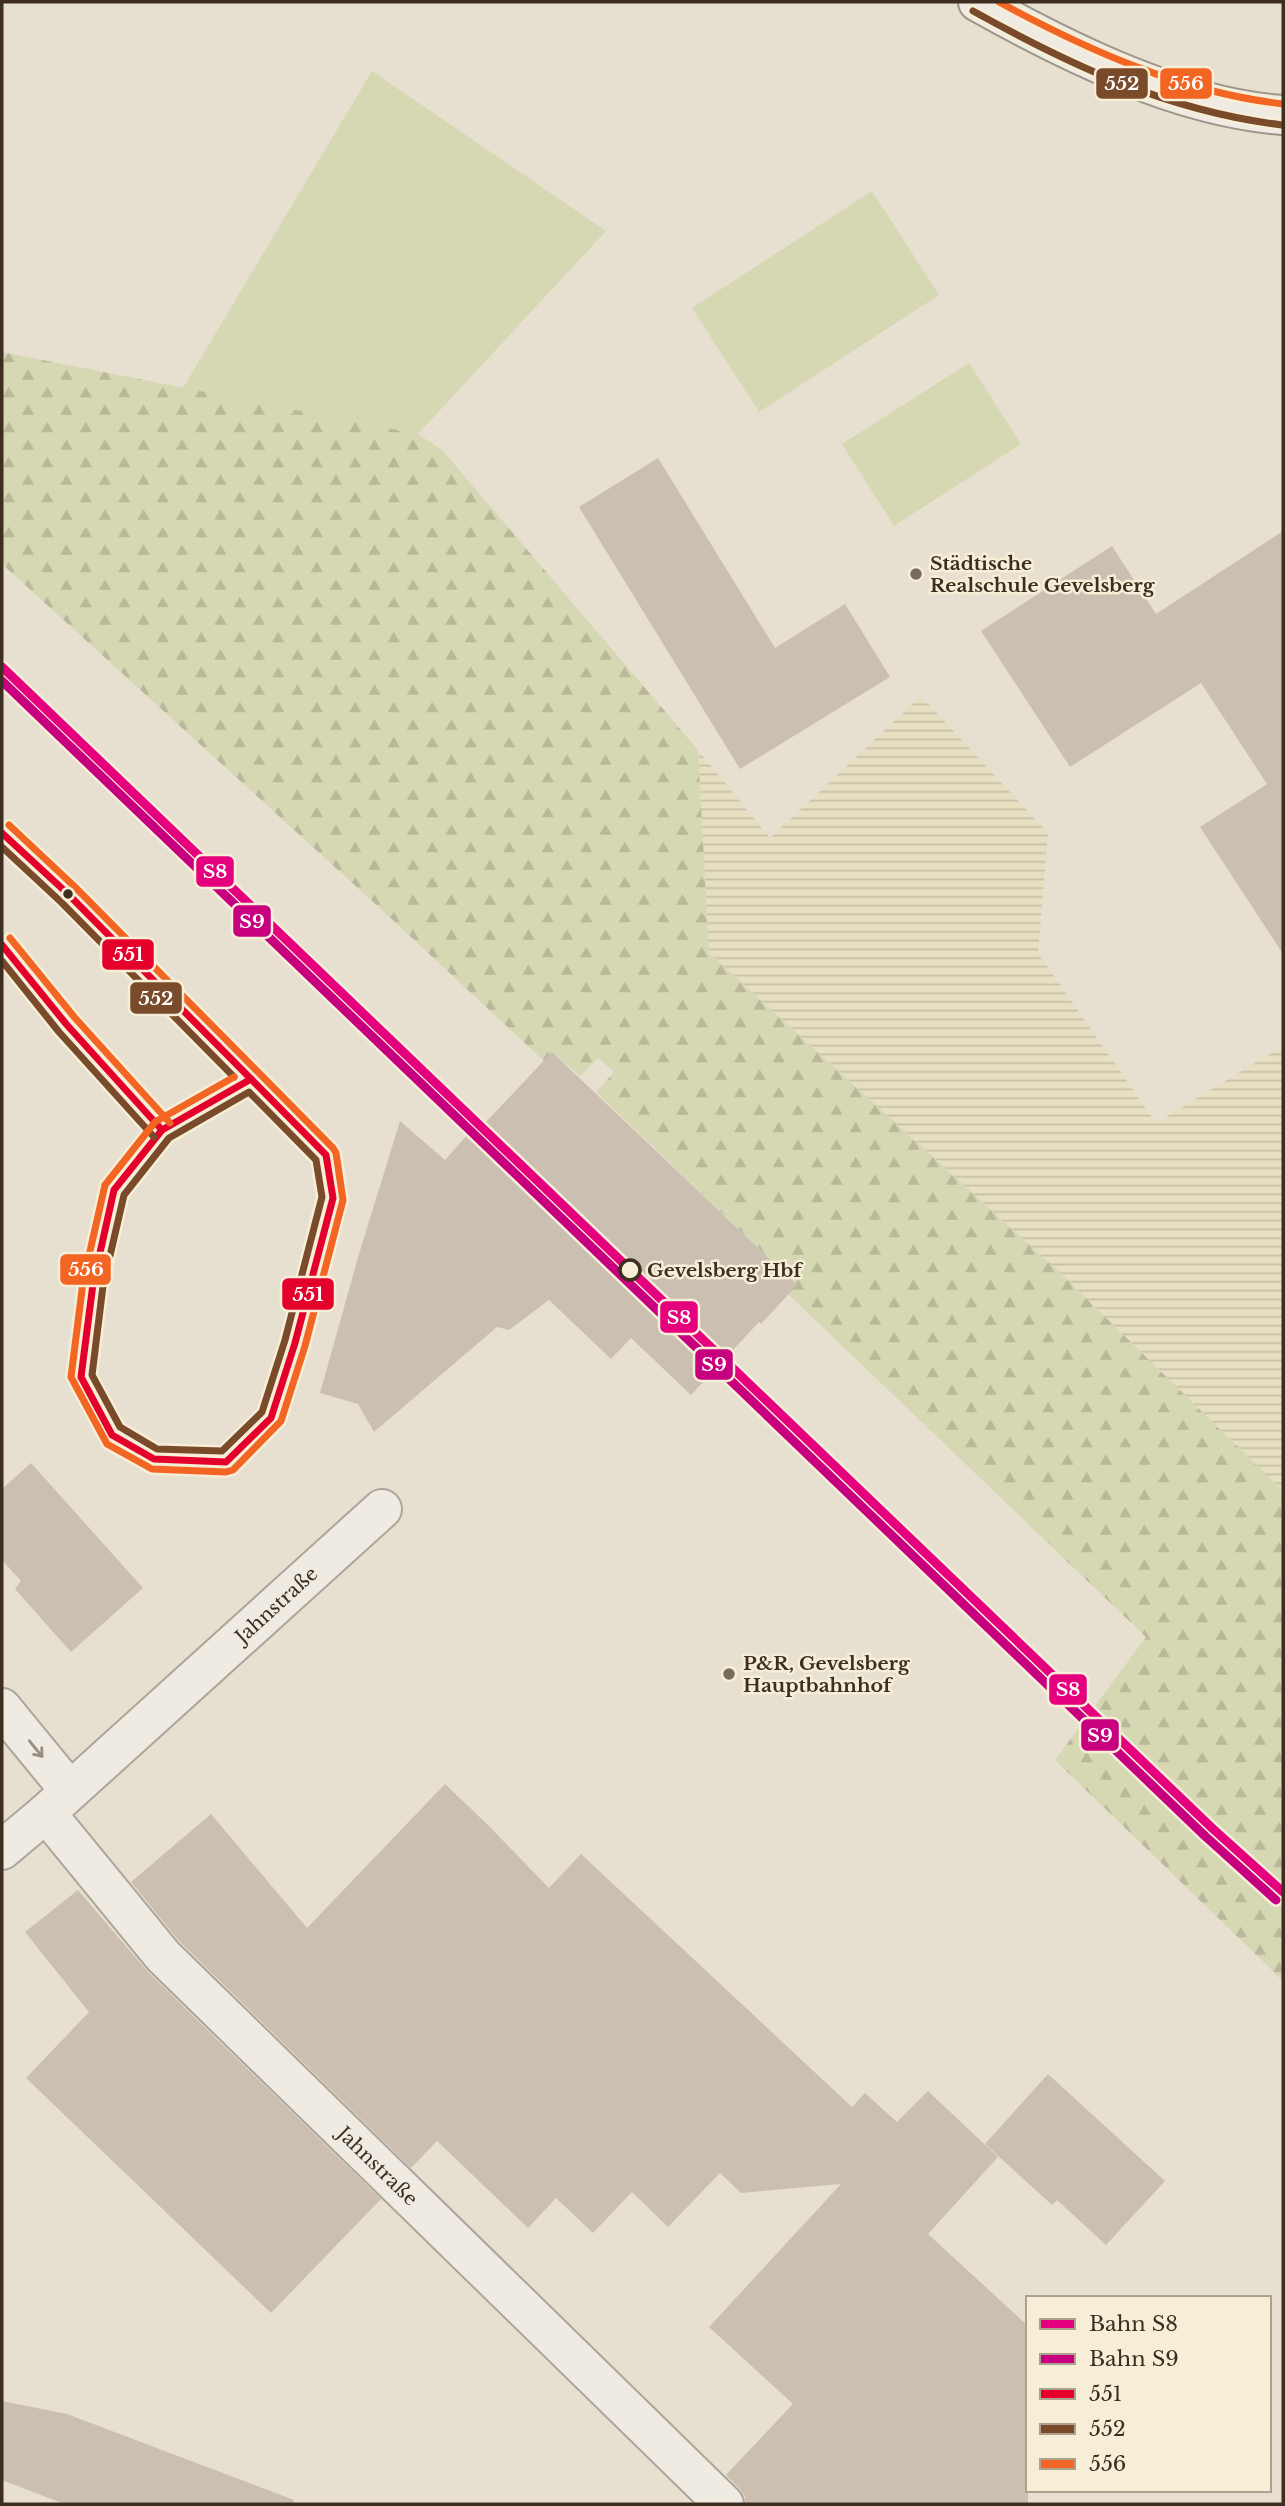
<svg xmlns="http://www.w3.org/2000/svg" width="1285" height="2506" font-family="'Libre Baskerville',serif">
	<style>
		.farmland { fill: url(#farmland-rules) }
		.green { fill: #d6d7b3 }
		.forest { fill: url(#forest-firs) }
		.building { fill: #cbbfb2 }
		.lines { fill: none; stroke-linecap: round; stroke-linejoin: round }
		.street-casing { stroke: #ada599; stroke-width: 42 }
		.secondary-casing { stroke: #9c958a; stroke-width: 42 }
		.street { stroke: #efebe3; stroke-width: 38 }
		.secondary { stroke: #efebe3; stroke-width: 38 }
		.bus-1-casing { stroke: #f7eed8; stroke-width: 12 }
		.bus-2-casing { stroke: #f7eed8; stroke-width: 12 }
		.bus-3-casing { stroke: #f7eed8; stroke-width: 12 }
		.bus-1 { stroke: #e4002b; stroke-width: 7 }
		.bus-2 { stroke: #7a4b2a; stroke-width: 7 }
		.bus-3 { stroke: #f26522; stroke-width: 7 }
		.rail-1-casing { stroke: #f7eed8; stroke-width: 14 }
		.rail-2-casing { stroke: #f7eed8; stroke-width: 14 }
		.rail-1 { stroke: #e5007d; stroke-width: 9 }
		.rail-2 { stroke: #c7007f; stroke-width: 9 }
		.oneway { stroke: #968c82 }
		.poi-dot { fill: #786c5e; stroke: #f7eed8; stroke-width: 2.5 }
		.bus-dot { fill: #3d2e20; stroke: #f7eed8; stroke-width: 2.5 }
		.stop-dot { fill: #f7eed8; stroke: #3d2e20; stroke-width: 3.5 }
		.labels { text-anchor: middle; stroke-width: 5; stroke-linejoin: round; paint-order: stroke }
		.poi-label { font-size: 19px; font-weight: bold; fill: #3d2e20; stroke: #f7eed8; text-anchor: start }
		.stop-label { font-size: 19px; font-weight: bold; fill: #3d2e20; stroke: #f7eed8; text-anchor: start }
		.street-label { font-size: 19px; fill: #3d2e20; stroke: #f7eed8 }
		.line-badge { stroke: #f7eed8; stroke-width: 2.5 }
		.badge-label { font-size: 19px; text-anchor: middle; font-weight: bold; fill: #fff }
	</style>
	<defs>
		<pattern id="farmland-rules" width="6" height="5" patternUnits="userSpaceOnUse" patternTransform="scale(1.75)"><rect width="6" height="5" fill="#e6dfc2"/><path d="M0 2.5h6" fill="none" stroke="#c6c0a6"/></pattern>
		<pattern id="forest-firs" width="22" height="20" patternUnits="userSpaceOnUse" patternTransform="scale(1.75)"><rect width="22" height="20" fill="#d6d7b3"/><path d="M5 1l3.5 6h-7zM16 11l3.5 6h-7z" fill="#b9b99a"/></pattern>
	</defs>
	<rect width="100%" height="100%" fill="#e7e0d1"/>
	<path class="farmland" d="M 921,696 L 1048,833 L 1038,953 L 1156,1123 L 1283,1046 L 1283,1491 L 1057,1270 L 709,953 L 698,750 L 770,838 Z"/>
	<g class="green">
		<path d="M 372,71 L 606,231 L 418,434 L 183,388 Z"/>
		<path d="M 872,191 L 939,295 L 759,412 L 692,308 Z"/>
		<path d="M 969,363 L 1021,444 L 894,526 L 842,444 Z"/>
	</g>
	<path class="forest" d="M 2,352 L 418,434 L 443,451 L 698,750 L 709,953 L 1057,1270 L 1283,1491 L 1283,1981 L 1055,1760 L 1146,1637 L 788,1294 L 796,1284 L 596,1092 L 614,1072 L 598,1058 L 580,1076 L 552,1052 L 544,1061 L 383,911 L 2,564 Z"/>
	<g class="building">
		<path d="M 658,458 L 775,648 L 845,604 L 890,677 L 740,769 L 579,507 Z"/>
		<path d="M 1283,531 L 1283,954 L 1200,827 L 1267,784 L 1201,683 L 1070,767 L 981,631 L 1112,546 L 1156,614 Z"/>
		<path d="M 552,1052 L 797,1285 L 761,1324 L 759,1322 L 691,1395 L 631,1338 L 611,1359 L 549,1300 L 509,1330 L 497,1327 L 374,1432 L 358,1404 L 320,1393 L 359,1254 L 400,1121 L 445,1160 L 468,1134 L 471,1138 Z"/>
		<path d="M 31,1463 L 143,1588 L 71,1652 L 15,1589 L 21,1581 L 2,1560 L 2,1489 Z"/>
		<path d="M 445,1784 L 488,1825 L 549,1888 L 581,1854 L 852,2107 L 865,2093 L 897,2122 L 928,2091 L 998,2157 L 928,2234 L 1028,2326 L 1028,2504 L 745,2504 L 745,2497 L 740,2489 L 726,2475 L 793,2404 L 709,2327 L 841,2184 L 741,2193 L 720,2173 L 668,2227 L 632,2192 L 593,2233 L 556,2198 L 528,2228 L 437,2141 L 411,2168 L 179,1941 L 131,1882 L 211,1814 L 307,1928 Z"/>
		<path d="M 78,1890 L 148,1972 L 381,2199 L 271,2313 L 26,2078 L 89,2012 L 25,1932 Z"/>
		<path d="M 1048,2074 L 1165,2181 L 1106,2245 L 1057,2200 L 1052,2205 L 985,2144 Z"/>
		<path d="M 2,2401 L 67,2414 L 294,2500 L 293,2504 L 64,2504 L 2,2480 Z"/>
	</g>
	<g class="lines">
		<g class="street-casing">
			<g id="street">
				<path d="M 2,1708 L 70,1791"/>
				<path id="s1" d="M 46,1813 L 163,1956 L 724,2504"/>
				<path id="s2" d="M 2,1850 L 46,1813 L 382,1509"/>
			</g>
		</g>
		<g class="secondary-casing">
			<path id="secondary" d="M 978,2 C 1067,52 1180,108 1283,115"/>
		</g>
		<use href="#street" class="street"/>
		<use href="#secondary" class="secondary"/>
		<g class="bus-1-casing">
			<g id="bus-1">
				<path d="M 2,833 L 68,894 L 251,1079"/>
				<path d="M 2,945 L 67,1025 L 162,1130"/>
				<path d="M 251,1079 L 326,1155 L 333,1198 L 295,1343 L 271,1418 L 226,1462 L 154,1459 L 112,1435 L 81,1377 L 93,1284 L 114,1190 L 162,1130 Z"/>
			</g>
		</g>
		<g class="bus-2-casing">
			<g id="bus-2">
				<path d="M 973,11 C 1072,66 1168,111 1282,125"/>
				<path d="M 2,847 L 61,902 L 234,1077"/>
				<path d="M 2,961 L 59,1032 L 154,1137"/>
				<path d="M 249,1092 L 316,1160 L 322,1197 L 285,1340 L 262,1412 L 222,1451 L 157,1449 L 120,1427 L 92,1375 L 103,1286 L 124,1195 L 169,1138 Z"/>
			</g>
		</g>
		<g class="bus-3-casing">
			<g id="bus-3">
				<path d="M 999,2 C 1089,51 1181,92 1283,104"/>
				<path d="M 9,825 L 75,887 L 257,1071"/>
				<path d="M 10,938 L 75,1018 L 170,1123"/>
				<path d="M 234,1077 L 155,1122 L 105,1185 L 83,1282 L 71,1377 L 107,1444 L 152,1469 L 226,1472 L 233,1470 L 281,1421 L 305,1346 L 343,1200 L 336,1153 L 333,1148 L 259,1073"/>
			</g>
		</g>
		<use href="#bus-1" class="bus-1"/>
		<use href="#bus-2" class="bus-2"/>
		<use href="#bus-3" class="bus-3"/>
		<g class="rail-1-casing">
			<path id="rail-1" d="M 2,667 L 1212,1828 L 1283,1892"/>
		</g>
		<g class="rail-2-casing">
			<path id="rail-2" d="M 2,681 L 1205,1836 L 1276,1900"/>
		</g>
		<use href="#rail-1" class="rail-1"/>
		<use href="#rail-2" class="rail-2"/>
	</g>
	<defs><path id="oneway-shaft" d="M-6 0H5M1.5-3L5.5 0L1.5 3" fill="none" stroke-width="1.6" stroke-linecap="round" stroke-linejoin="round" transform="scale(1.75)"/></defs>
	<use class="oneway" href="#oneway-shaft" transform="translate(36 1749) rotate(51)"/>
	<g class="poi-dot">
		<circle cx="916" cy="574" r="7"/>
		<circle cx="729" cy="1674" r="7"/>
	</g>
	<circle class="bus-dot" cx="68" cy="894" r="6"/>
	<circle class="stop-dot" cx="630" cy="1270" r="10"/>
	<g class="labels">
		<g class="poi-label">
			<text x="930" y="570">Städtische<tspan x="930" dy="22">Realschule Gevelsberg</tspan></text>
			<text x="743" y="1670">P&amp;R, Gevelsberg<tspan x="743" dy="22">Hauptbahnhof</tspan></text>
		</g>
		<g class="stop-label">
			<text x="647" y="1277">Gevelsberg Hbf</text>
		</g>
		<g class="street-label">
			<text dy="7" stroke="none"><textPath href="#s2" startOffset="368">Jahnstraße</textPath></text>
			<text dy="7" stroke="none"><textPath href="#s1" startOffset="485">Jahnstraße</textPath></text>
		</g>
	</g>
	<g class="line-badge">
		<rect x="1095" y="67" width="54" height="33" rx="7" fill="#7a4b2a"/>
		<rect x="1159" y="67" width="54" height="33" rx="7" fill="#f26522"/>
		<rect x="195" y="855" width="40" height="33" rx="7" fill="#e5007d"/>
		<rect x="232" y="904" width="40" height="34" rx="7" fill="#c7007f"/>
		<rect x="101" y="938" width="54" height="33" rx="7" fill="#e4002b"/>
		<rect x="129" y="981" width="54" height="34" rx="7" fill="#7a4b2a"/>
		<rect x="59" y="1253" width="53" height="33" rx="7" fill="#f26522"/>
		<rect x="281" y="1277" width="54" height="34" rx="7" fill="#e4002b"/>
		<rect x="659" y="1300" width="40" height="34" rx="7" fill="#e5007d"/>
		<rect x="694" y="1348" width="40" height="33" rx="7" fill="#c7007f"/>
		<rect x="1048" y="1673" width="40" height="33" rx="7" fill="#e5007d"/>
		<rect x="1080" y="1718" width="40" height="34" rx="7" fill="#c7007f"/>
	</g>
	<g class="badge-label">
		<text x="1122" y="90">552</text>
		<text x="1186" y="90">556</text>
		<text x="215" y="878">S8</text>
		<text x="252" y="928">S9</text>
		<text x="128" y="961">551</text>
		<text x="156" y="1005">552</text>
		<text x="86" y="1276">556</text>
		<text x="308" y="1301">551</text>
		<text x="679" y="1324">S8</text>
		<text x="714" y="1371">S9</text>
		<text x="1068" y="1696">S8</text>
		<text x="1100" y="1742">S9</text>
	</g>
	<rect width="1285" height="2506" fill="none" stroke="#3d2e20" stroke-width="7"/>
	<rect x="1026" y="2296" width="245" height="196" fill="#f7eed8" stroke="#ada18e" stroke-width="2"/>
	<rect x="1040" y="2319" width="35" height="10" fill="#e5007d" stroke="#ada18e" stroke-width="2"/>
	<text x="1089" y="2331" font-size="21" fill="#3d2e20">Bahn S8</text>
	<rect x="1040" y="2354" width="35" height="10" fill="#c7007f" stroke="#ada18e" stroke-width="2"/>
	<text x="1089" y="2366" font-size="21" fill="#3d2e20">Bahn S9</text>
	<rect x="1040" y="2389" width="35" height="10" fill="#e4002b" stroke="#ada18e" stroke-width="2"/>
	<text x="1089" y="2401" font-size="21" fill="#3d2e20">551</text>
	<rect x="1040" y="2424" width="35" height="10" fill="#7a4b2a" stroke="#ada18e" stroke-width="2"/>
	<text x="1089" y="2436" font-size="21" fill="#3d2e20">552</text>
	<rect x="1040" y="2459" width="35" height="10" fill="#f26522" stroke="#ada18e" stroke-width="2"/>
	<text x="1089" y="2471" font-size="21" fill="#3d2e20">556</text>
</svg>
